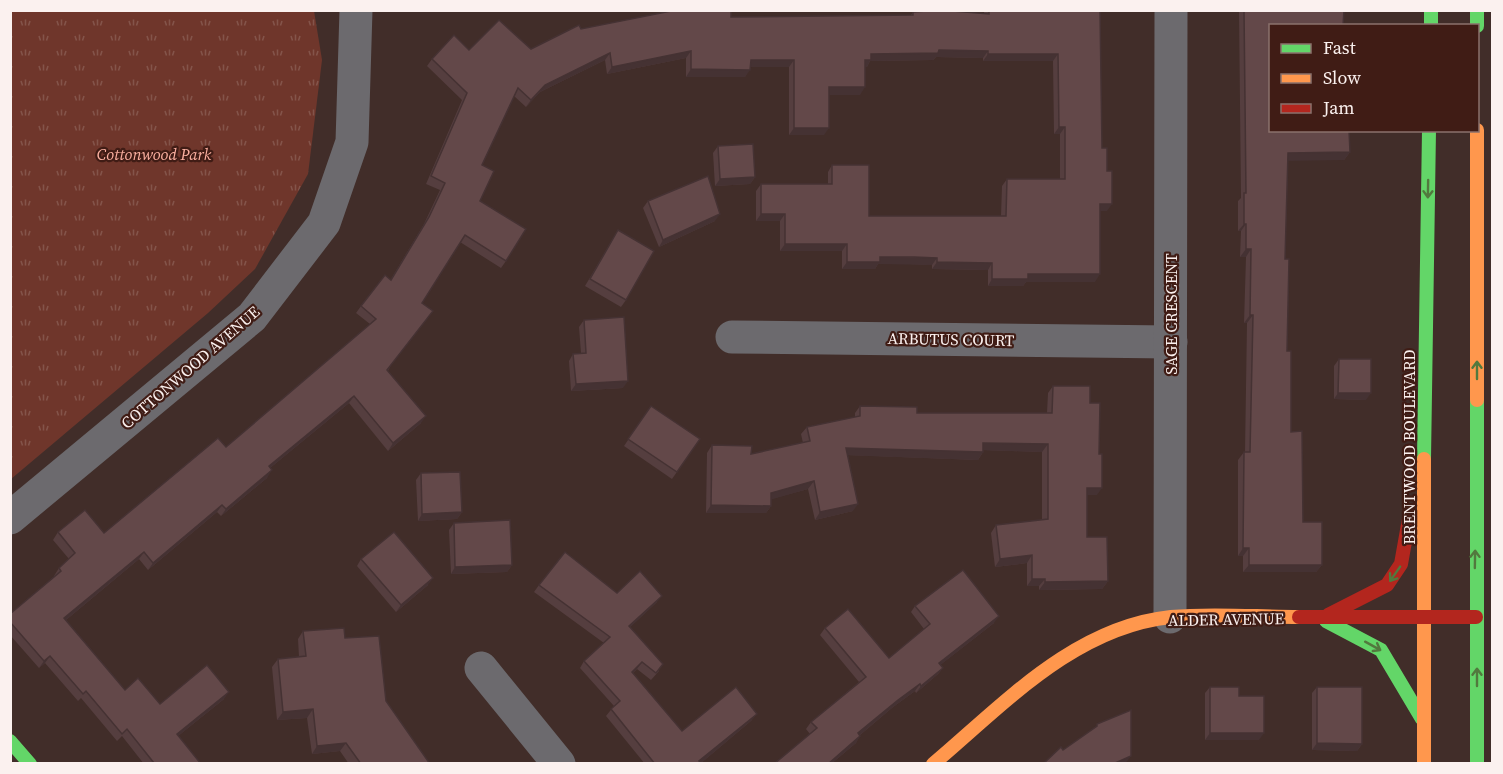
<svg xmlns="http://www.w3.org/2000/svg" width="1503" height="774" font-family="'Source Serif 4',serif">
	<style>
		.park { fill: url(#park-tufts) }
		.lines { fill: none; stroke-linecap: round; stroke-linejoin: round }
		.street { stroke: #6c6a6e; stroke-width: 33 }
		.fast { stroke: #63d668; stroke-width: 14 }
		.slow { stroke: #ff974d; stroke-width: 14 }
		.jam { stroke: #b3261e; stroke-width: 14 }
		.wall { fill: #553e3f }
		.shaded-wall { fill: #453233 }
		.building { fill: #634849; stroke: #453233; stroke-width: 1.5 }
		.oneway { stroke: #52793e }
		.labels { text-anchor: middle; stroke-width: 4.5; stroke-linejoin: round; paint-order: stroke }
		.park-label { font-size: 16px; font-style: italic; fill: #fbb0a0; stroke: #401c15 }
		.street-label { font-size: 16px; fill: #fbf1ef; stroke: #401c15 }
	</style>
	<defs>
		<pattern id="park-tufts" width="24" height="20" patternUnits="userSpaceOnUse" patternTransform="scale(1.5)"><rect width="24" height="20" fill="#6f362b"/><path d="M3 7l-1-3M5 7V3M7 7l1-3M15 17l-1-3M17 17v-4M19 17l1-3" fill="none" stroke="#84544a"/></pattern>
	</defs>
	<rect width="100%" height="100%" fill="#412d29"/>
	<path class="park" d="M 11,10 L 314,11 L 322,60 L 308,174 L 255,269 L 208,313 L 11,479 Z"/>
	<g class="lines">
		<g class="street">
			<path d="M 732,337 L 1171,342"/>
			<path d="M 10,518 L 252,317 L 324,223 L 352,142 L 356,10"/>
			<path d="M 1170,617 L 1171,10"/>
			<path d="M 481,668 L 559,764"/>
		</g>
		<g class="fast">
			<path d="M 1431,10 L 1431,26"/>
			<path d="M 1477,10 L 1477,26"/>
			<path d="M 1477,400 L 1477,764"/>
			<path d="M 1424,459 L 1429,130"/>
			<path d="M 1326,621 L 1381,650 L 1422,719"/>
			<path d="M 10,741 L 30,764"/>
		</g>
		<g class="slow">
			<path d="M 1477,130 L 1477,400"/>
			<path d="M 1424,459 L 1424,764"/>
			<path d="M 933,764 C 1003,705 1074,627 1171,617 C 1212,613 1257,617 1299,617"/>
		</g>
		<g class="jam">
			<path d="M 1328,615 L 1387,585 L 1401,564 L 1409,519"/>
			<path d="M 1299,617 L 1476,617"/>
		</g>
	</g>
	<g class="wall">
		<path d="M 984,10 L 1100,10 L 1102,148 L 1107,211 L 1100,211 L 1095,282 L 1026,282 L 1023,286 L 988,286 L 988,270 L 932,269 L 932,265 L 909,264 L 878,264 L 875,269 L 842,269 L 842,251 L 780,251 L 780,221 L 756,221 L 756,191 L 761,184 L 828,184 L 828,172 L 832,165 L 869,216 L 1001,216 L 1002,186 L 1007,179 L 1060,179 L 1060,134 L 1054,134 L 1053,61 L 983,61 L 983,58 L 936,57 L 933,60 L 870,61 L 867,67 L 865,67 L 860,95 L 829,95 L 824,135 L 789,135 L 789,67 L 750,67 L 745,77 L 686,77 L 686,58 L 607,74 L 605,60 L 540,92 L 526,107 L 514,96 L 482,165 L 480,201 L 506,261 L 501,268 L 460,242 L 422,303 L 388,371 L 421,423 L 388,451 L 349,403 L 270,468 L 267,478 L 221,516 L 217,512 L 148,570 L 139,559 L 66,620 L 125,690 L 160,704 L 224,699 L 178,736 L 201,764 L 144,764 L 122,736 L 117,741 L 81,698 L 78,701 L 45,663 L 39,668 L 10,635 L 10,614 L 55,576 L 54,576 L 59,568 L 69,559 L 53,540 L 58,532 L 104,533 L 226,447 L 370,324 L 356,313 L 361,306 L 391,279 L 424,224 L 440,190 L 426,184 L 462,100 L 427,66 L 432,59 L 469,50 L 531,49 L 581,29 L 731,17 L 911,15 L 913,12 L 984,13 Z"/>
		<path d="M 1239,10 L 1344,10 L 1270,26 L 1350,152 L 1344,160 L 1288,160 L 1285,259 L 1287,351 L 1291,432 L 1303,522 L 1322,565 L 1316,572 L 1243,572 L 1243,556 L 1238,556 L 1238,460 L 1244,452 L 1245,452 L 1247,323 L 1244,323 L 1246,257 L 1240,257 L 1241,231 L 1238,231 L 1238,201 L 1241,198 Z"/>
		<path d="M 718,146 L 755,177 L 750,184 L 715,186 L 713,153 Z"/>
		<path d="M 648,201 L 715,221 L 659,247 L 643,208 Z"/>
		<path d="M 618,230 L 626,300 L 621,307 L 585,286 Z"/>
		<path d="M 584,320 L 623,388 L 571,391 L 569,361 L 573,354 L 581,353 L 579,327 Z"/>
		<path d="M 1339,359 L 1366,400 L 1334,399 L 1334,366 Z"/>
		<path d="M 1053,386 L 1090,403 L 1097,495 L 1087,495 L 1087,537 L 1108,581 L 1102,589 L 1039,590 L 1039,586 L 1027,586 L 1027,563 L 995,567 L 991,533 L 996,525 L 1042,520 L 1042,452 L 983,450 L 983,452 L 978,460 L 848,455 L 853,511 L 815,520 L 808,489 L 771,499 L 771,506 L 766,513 L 706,513 L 707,453 L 712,445 L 751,454 L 803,443 L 801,434 L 807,427 L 855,417 L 855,413 L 860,406 L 917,413 L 1047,413 L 1048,393 Z"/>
		<path d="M 651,406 L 700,439 L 672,479 L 624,446 Z"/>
		<path d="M 421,473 L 462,512 L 457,519 L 418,521 L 416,480 Z"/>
		<path d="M 454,523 L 512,565 L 507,572 L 451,574 L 449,530 Z"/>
		<path d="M 361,559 L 428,585 L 396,612 L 357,566 Z"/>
		<path d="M 539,585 L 617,593 L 657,602 L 630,627 L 659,671 L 651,680 L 637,669 L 633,673 L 682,731 L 752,720 L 701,763 L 701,764 L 645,764 L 606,716 L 614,706 L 580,668 L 584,661 L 604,643 L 534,592 Z"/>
		<path d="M 915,606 L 994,623 L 940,665 L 943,668 L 938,674 L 916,693 L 915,691 L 893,707 L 860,735 L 856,743 L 831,764 L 774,764 L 810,734 L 806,729 L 811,722 L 859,682 L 820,635 L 825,628 L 889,658 L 924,629 L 911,612 Z"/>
		<path d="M 303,631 L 345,638 L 386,701 L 430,764 L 349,764 L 340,751 L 312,754 L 307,718 L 277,720 L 272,667 L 278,659 L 299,657 L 298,639 Z"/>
		<path d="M 1210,687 L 1239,696 L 1259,740 L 1205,740 L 1205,693 Z"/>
		<path d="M 1317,687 L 1362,744 L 1357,751 L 1312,750 L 1312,693 Z"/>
	</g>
	<g class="shaded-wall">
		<path d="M 939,50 L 988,51 L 983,58 L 936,57 L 933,60 L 870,61 L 867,67 L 860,67 L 865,60 L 871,54 Z"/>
		<path d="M 691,51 L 686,58 L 607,74 L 612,67 Z"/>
		<path d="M 610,53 L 605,60 L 540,92 L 526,107 L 531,100 L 545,85 Z"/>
		<path d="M 988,54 L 1058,54 L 1053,61 L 983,61 Z"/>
		<path d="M 751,60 L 794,60 L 789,67 L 746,67 Z"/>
		<path d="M 691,69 L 750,70 L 745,77 L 686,77 Z"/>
		<path d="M 829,87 L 865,87 L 860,95 L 824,95 Z"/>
		<path d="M 1059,127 L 1065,127 L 1060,134 L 1054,134 Z"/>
		<path d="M 794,128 L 829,128 L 824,135 L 789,135 Z"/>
		<path d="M 1350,152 L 1344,160 L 1283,161 L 1288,153 Z"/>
		<path d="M 755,177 L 750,184 L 715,186 L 720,179 Z"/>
		<path d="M 1100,204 L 1112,204 L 1107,211 L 1095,211 Z"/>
		<path d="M 720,214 L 715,221 L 659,247 L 663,240 Z"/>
		<path d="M 761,214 L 785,214 L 780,221 L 756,221 Z"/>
		<path d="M 1244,224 L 1246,224 L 1241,231 L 1238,231 Z"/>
		<path d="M 785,244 L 847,244 L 842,251 L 780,251 Z"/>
		<path d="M 1246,249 L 1251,249 L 1246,257 L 1240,257 Z"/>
		<path d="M 880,257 L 937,258 L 932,265 L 878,264 L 875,269 L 842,269 L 847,262 Z"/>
		<path d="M 937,262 L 992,263 L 988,270 L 932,269 Z"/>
		<path d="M 1028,274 L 1100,274 L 1095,282 L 1026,282 L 1023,286 L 988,286 L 992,279 Z"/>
		<path d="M 1250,315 L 1253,315 L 1247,323 L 1244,323 Z"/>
		<path d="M 628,381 L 623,388 L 571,391 L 576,384 Z"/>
		<path d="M 1338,393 L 1371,393 L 1366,400 L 1334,399 Z"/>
		<path d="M 354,396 L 349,403 L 264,473 L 269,466 Z"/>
		<path d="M 426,416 L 421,423 L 388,451 L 393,443 Z"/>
		<path d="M 983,443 L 1048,444 L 1042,452 L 978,450 Z"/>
		<path d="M 846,448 L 983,452 L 978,460 L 841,455 Z"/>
		<path d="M 272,470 L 267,478 L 221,516 L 226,509 Z"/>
		<path d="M 814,481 L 808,489 L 766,501 L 771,493 Z"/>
		<path d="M 1087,488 L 1102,488 L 1097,495 L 1082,495 Z"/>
		<path d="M 858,504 L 853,511 L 815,520 L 820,512 Z"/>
		<path d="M 222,505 L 217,512 L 148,570 L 153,563 Z"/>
		<path d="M 711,505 L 771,506 L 766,513 L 706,513 Z"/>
		<path d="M 462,512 L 457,519 L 418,521 L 422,514 Z"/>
		<path d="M 1243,548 L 1249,548 L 1243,556 L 1238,556 Z"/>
		<path d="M 144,552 L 139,559 L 60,625 L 64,618 Z"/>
		<path d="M 1032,555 L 1027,563 L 995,567 L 1000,559 Z"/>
		<path d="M 512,565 L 507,572 L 451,574 L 455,567 Z"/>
		<path d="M 1249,565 L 1322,565 L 1316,572 L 1243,572 Z"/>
		<path d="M 433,578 L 428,585 L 396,612 L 401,605 Z"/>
		<path d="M 1032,579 L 1045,579 L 1039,586 L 1027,586 Z"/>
		<path d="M 1108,581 L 1102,589 L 1039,590 L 1045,582 Z"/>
		<path d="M 662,596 L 657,602 L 624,633 L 629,626 Z"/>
		<path d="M 999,616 L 994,623 L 934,670 L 939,663 Z"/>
		<path d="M 50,656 L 45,663 L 39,668 L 44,661 Z"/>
		<path d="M 642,662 L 637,669 L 627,678 L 632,672 Z"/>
		<path d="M 943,668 L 938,674 L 916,693 L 921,686 Z"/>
		<path d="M 920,684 L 915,691 L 893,707 L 854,740 L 858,733 L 898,700 Z"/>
		<path d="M 229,692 L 224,699 L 172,741 L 177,734 Z"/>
		<path d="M 313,709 L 307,718 L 277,720 L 283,712 Z"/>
		<path d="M 757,714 L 752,720 L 700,764 L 699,761 Z"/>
		<path d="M 1210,733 L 1264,733 L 1259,740 L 1205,740 Z"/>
		<path d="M 860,736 L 856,743 L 831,764 L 828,764 Z"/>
		<path d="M 346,743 L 340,751 L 312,754 L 317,746 Z"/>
		<path d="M 1317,743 L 1362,744 L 1357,751 L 1312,750 Z"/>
		<path d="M 1131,756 L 1125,764 L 1113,764 Z"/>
	</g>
	<g class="building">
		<path d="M 940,10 L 989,14 L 989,10 L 1100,10 L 1102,148 L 1107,148 L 1107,171 L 1112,171 L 1112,204 L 1100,204 L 1100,274 L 1028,274 L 1028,279 L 992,279 L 992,263 L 937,262 L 937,258 L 914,257 L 880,257 L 880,262 L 847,262 L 847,244 L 785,244 L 785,214 L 761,214 L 761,184 L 832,184 L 832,165 L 869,165 L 869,216 L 1006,216 L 1007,179 L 1065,179 L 1065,127 L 1059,127 L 1058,54 L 988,54 L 988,51 L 939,50 L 938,53 L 871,54 L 871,60 L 865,60 L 865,87 L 829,87 L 829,128 L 794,128 L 794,60 L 751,60 L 750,70 L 691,69 L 691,51 L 612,67 L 610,53 L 545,85 L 531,100 L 518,88 L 482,165 L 494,171 L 480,201 L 526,229 L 506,261 L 465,235 L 422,303 L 433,311 L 387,370 L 426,416 L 393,443 L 354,396 L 269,466 L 272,470 L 226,509 L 222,505 L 153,563 L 144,552 L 64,618 L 125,690 L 138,678 L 160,704 L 207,665 L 229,692 L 177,734 L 201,764 L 153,764 L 154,763 L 127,729 L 122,734 L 86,691 L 83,694 L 50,656 L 44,661 L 10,622 L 10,614 L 61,571 L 59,568 L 75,553 L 58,532 L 85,510 L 104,533 L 218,438 L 226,447 L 376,319 L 361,306 L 385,275 L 391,280 L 429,217 L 445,183 L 431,176 L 467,93 L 432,59 L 454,35 L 469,50 L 499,20 L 531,49 L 579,25 L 581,29 L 671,11 L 731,11 L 731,17 L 913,15 L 913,12 Z"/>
		<path d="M 1244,10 L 1344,10 L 1343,26 L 1270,26 L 1270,130 L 1349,130 L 1350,152 L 1288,153 L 1285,259 L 1289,259 L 1287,351 L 1291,351 L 1291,432 L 1302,431 L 1303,522 L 1322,522 L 1322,565 L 1249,565 L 1249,548 L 1243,548 L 1244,452 L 1250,452 L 1253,315 L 1250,315 L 1251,249 L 1246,249 L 1246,224 L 1244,224 L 1244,193 L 1246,193 Z"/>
		<path d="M 753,144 L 755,177 L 720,179 L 718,146 Z"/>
		<path d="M 708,176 L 720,214 L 663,240 L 648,201 Z"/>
		<path d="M 618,230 L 654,251 L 626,300 L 590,279 Z"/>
		<path d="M 624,317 L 628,381 L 576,384 L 573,354 L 586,353 L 584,320 Z"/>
		<path d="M 1339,359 L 1371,359 L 1371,393 L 1338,393 Z"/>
		<path d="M 1053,386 L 1090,386 L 1090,403 L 1100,403 L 1099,454 L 1102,454 L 1102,488 L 1087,488 L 1087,537 L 1107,537 L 1108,581 L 1045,582 L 1045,579 L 1032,579 L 1032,555 L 1000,559 L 996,525 L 1048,519 L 1048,444 L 983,443 L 983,452 L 846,448 L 858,504 L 820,512 L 814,481 L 771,493 L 771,506 L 711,505 L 712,445 L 752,446 L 751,454 L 810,441 L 807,427 L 860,416 L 860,406 L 917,407 L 917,413 L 1052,413 Z"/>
		<path d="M 651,406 L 700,439 L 677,472 L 628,439 Z"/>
		<path d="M 460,472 L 462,512 L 422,514 L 421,473 Z"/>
		<path d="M 510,520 L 512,565 L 455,567 L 454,523 Z"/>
		<path d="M 394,532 L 433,578 L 401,605 L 361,559 Z"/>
		<path d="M 565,552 L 617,593 L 640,571 L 662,596 L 629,626 L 663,664 L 656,673 L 642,662 L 632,672 L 682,731 L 736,687 L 757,714 L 699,761 L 701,764 L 655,764 L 611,709 L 620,701 L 584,661 L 610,637 L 539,585 Z"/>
		<path d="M 963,570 L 999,616 L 939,663 L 943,668 L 921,686 L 920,684 L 898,700 L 858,733 L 860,736 L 828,764 L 774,764 L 817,728 L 811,722 L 866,677 L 825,628 L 848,609 L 889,658 L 930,624 L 915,606 Z"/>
		<path d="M 344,628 L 345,638 L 379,636 L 386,701 L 430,764 L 361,764 L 346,743 L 317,746 L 313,709 L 283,712 L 278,659 L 306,656 L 303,631 Z"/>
		<path d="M 1210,687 L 1239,687 L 1239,696 L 1264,696 L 1264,733 L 1210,733 Z"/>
		<path d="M 1317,687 L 1362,687 L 1362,744 L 1317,743 Z"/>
		<path d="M 1131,710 L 1131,756 L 1113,764 L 1043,764 L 1061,747 L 1063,750 L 1097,726 L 1097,724 Z"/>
	</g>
	<defs><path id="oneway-shaft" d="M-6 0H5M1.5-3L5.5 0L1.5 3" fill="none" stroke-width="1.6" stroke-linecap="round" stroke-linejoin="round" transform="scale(1.5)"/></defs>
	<g class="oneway">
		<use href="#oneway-shaft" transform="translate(1428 189) rotate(91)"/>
		<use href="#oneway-shaft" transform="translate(1477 370) rotate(-90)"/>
		<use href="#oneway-shaft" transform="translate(1475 559) rotate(-89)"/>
		<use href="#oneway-shaft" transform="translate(1395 574) rotate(125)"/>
		<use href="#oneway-shaft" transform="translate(1373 646) rotate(29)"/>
		<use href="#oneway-shaft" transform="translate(1477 677) rotate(-90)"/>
	</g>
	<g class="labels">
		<g class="park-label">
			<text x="154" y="160">Cottonwood Park</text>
		</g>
		<g class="street-label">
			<text transform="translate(1171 314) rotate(-90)" y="6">SAGE CRESCENT</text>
			<text transform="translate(951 339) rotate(1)" y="6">ARBUTUS COURT</text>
			<text transform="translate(190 367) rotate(-41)" y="6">COTTONWOOD AVENUE</text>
			<text transform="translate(1409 447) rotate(-90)" y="6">BRENTWOOD BOULEVARD</text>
			<text transform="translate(1226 619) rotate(-1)" y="6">ALDER AVENUE</text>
		</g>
	</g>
	<rect width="1503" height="774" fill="none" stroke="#fbf1ef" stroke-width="24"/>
	<rect x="1269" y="24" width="210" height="108" fill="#401c15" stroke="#8b716c" stroke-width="1.5"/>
	<rect x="1281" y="44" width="30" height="9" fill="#63d668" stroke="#8b716c" stroke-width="1.5"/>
	<text x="1323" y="54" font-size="18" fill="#fbf1ef">Fast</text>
	<rect x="1281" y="74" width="30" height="9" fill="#ff974d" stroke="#8b716c" stroke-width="1.5"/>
	<text x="1323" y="84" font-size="18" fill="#fbf1ef">Slow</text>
	<rect x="1281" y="104" width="30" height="9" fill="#b3261e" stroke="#8b716c" stroke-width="1.5"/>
	<text x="1323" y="114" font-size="18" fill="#fbf1ef">Jam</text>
</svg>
